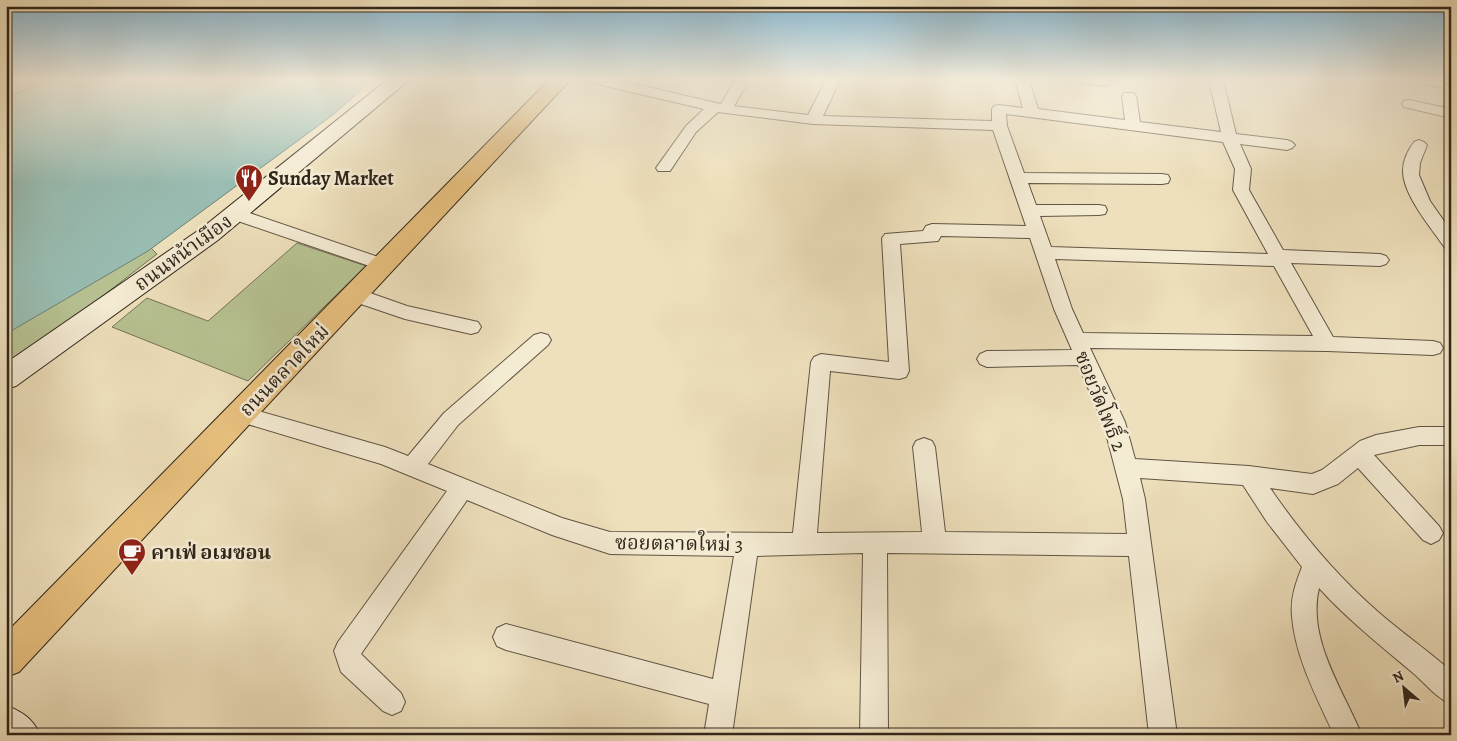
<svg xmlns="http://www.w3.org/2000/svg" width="1457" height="741" font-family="Alegreya,'Noto Serif Thai',serif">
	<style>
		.green { fill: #b7c292; stroke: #747456 }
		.water { fill: #99bdb2; stroke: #6f8076 }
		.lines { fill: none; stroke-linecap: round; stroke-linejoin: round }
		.street-casing { stroke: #605443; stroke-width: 2 }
		.secondary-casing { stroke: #30251b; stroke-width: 2 }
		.primary-casing { stroke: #30251b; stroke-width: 2 }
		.street { fill: #f4ebd3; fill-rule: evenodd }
		.secondary { fill: #f4ebd3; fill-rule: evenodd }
		.primary { fill: #e7c07e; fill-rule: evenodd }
		.labels { text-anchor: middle; stroke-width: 5; stroke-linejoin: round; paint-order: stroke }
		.poi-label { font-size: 20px; font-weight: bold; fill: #30251b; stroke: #f4ebd3; text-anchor: start }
		.street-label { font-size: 20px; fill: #30251b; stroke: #f4ebd3 }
	</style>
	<rect width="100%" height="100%" fill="#eee0bc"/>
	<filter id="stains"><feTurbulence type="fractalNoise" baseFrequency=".004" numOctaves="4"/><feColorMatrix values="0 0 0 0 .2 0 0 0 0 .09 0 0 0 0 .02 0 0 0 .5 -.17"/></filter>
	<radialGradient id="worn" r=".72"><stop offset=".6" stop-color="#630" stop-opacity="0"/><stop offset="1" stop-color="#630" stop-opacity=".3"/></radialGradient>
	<g class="green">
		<path d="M 6,80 L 48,80 L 6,98 Z"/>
		<path d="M 146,243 L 157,254 L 60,329 L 6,365 L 6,317 Z"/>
		<path d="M 297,243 L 366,266 L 248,381 L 112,327 L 147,298 L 208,321 Z"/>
	</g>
	<path class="water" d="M 48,80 L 372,80 L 334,114 L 148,251 L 6,334 L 6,98 Z"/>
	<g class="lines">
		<g class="street-casing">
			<g id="street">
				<path d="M 591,80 L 617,80 L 721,104 L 735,80 L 749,80 L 734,106 L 808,115 L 826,80 L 840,80 L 823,116 L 992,121 L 992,109 L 994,106 L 999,105 L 1023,108 L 1015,80 L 1029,80 L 1038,109 L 1125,120 L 1122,96 L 1124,93 L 1134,93 L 1136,96 L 1140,122 L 1221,132 L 1209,80 L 1223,80 L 1236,134 L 1287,140 L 1292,142 L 1295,145 L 1292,148 L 1287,150 L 1240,144 L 1251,169 L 1249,190 L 1283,250 L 1380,254 L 1386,256 L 1389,260 L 1386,264 L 1380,266 L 1291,263 L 1333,337 L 1433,341 L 1440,343 L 1443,348 L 1440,353 L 1433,355 L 1327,351 L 1090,348 L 1125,422 L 1135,459 L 1249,466 L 1312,474 L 1322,470 L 1360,441 L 1376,435 L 1419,427 L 1451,427 L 1451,445 L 1419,445 L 1374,455 L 1439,526 L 1443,533 L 1439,540 L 1431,544 L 1423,540 L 1358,468 L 1338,484 L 1313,494 L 1270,488 C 1301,533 1336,575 1377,611 C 1401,632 1427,650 1451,671 L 1451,704 C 1436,698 1425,683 1413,673 C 1380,645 1348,620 1319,588 C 1307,638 1342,688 1361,733 L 1360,735 L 1334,735 C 1317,698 1295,657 1292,616 C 1290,599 1296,582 1302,567 L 1267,522 L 1243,485 L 1140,478 L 1145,499 L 1177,735 L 1149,735 L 1129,556 L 887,553 L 888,735 L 860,735 L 863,553 L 757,556 L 732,735 L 704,735 L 709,704 L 506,650 L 497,646 L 493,637 L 497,628 L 506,624 L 713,679 L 734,556 L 610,554 L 552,535 L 467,500 L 361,654 L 401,693 L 405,702 L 401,711 L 392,715 L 383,711 L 341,672 L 334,651 L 338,642 L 447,491 L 381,464 L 234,420 L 231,414 L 234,408 L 241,406 L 385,447 L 408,456 L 444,413 L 534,335 L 541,333 L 548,335 L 551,340 L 548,345 L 458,425 L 428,464 L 562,518 L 610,532 L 793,533 L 811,362 L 814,357 L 821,354 L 889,362 L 882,238 L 885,234 L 923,231 L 926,226 L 932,224 L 1026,226 L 993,130 L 813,124 L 718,112 L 696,132 L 670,171 L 658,171 L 656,168 L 686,126 L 704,109 L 593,83 ZM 1006,114 L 1223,142 L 1235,169 L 1233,190 L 1268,254 L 1051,247 L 1040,216 L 1099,215 L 1105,214 L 1107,210 L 1105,206 L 1099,205 L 1036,205 L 1028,183 L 1162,184 L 1168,183 L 1170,179 L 1168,175 L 1162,174 L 1024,173 L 1007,126 ZM 941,236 L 1030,238 L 1054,309 L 1072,350 L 987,351 L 980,354 L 977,359 L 980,364 L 987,367 L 1078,365 L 1103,422 L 1123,499 L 1127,534 L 945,532 L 935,447 L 932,441 L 924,438 L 916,441 L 913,447 L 922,532 L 817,533 L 830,371 L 899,379 L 906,377 L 909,371 L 900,244 L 938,241 ZM 1055,259 L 1274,266 L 1313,336 L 1083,333 L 1072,309 Z"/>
				<path d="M 1081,80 L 1109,80 L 1110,82 L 1108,85 L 1103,86 L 1083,83 Z"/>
				<path d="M 1417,80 L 1451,81 L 1451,89 L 1419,83 Z"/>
				<path d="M 1409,100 L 1451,109 L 1451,118 L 1404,107 L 1402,104 L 1404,101 Z"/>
				<path d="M 1419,140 L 1424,142 L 1427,145 L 1420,163 L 1419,175 L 1430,201 L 1451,231 L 1451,250 L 1445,248 C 1432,229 1402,194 1403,170 C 1403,161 1408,150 1414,142 Z"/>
				<path d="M 235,208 L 390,261 L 393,265 L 390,269 L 384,271 L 229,218 L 227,214 L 229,210 Z"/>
				<path d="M 356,288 L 407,306 L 478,322 L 481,327 L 478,332 L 471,334 L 405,319 L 349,300 L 347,295 L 349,290 Z"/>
			</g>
		</g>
		<g class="secondary-casing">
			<g id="secondary">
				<path d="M 387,80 L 409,80 L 218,240 L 16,386 L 6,389 L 6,363 L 202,228 Z"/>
				<path d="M 6,705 C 23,713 32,717 40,735 L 6,735 Z"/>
			</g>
		</g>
		<g class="primary-casing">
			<path id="primary" d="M 549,80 L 570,80 L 19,672 L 6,677 L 6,633 Z"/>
		</g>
		<use href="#street" class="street"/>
		<use href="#secondary" class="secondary"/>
		<use href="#primary" class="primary"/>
	</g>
	<linearGradient id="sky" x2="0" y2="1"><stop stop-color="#88b8d2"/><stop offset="0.43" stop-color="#f7f1e1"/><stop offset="1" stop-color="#f7f1e1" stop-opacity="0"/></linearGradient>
	<rect width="1457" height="184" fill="url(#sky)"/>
	<defs>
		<g id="restaurant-pin" transform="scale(1.4375)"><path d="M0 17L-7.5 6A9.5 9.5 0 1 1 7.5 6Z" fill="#8f2418" stroke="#f4ebd3"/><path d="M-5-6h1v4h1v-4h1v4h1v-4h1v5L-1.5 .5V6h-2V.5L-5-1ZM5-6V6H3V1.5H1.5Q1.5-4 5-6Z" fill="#fff"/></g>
		<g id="cafe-pin" transform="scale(1.4375)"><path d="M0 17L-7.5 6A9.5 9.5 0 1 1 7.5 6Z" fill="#8f2418" stroke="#f4ebd3"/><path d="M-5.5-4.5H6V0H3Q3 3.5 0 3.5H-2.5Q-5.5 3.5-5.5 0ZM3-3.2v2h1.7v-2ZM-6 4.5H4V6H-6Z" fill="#fff"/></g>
	</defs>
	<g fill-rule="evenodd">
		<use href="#restaurant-pin" x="249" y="178"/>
		<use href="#cafe-pin" x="132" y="552"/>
	</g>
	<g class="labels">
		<g class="poi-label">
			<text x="268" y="185">Sunday Market</text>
			<text x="151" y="559">คาเฟ่ อเมซอน</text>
		</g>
		<g class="street-label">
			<text transform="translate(183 252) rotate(-36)" y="7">ถนนหน้าเมือง</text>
			<text transform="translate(284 370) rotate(-46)" y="7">ถนนตลาดใหม่</text>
			<text transform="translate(1101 401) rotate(68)" y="7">ซอยวัดโพธิ์ 2</text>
			<text transform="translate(679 543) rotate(1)" y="7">ซอยตลาดใหม่ 3</text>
		</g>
	</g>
	<rect width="1457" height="741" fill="none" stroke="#eee0bc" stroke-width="25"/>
	<rect x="8" y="8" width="1442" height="726" fill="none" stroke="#30251b" stroke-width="2.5"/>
	<rect x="12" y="12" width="1432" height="716" fill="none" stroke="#30251b"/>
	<g transform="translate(1404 688) rotate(332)" stroke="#f4ebd3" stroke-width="4" paint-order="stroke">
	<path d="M0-4L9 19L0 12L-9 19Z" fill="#30251b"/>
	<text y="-8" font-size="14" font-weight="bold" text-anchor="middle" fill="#30251b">N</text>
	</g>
	<rect width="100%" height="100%" filter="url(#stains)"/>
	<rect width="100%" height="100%" fill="url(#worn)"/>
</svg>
